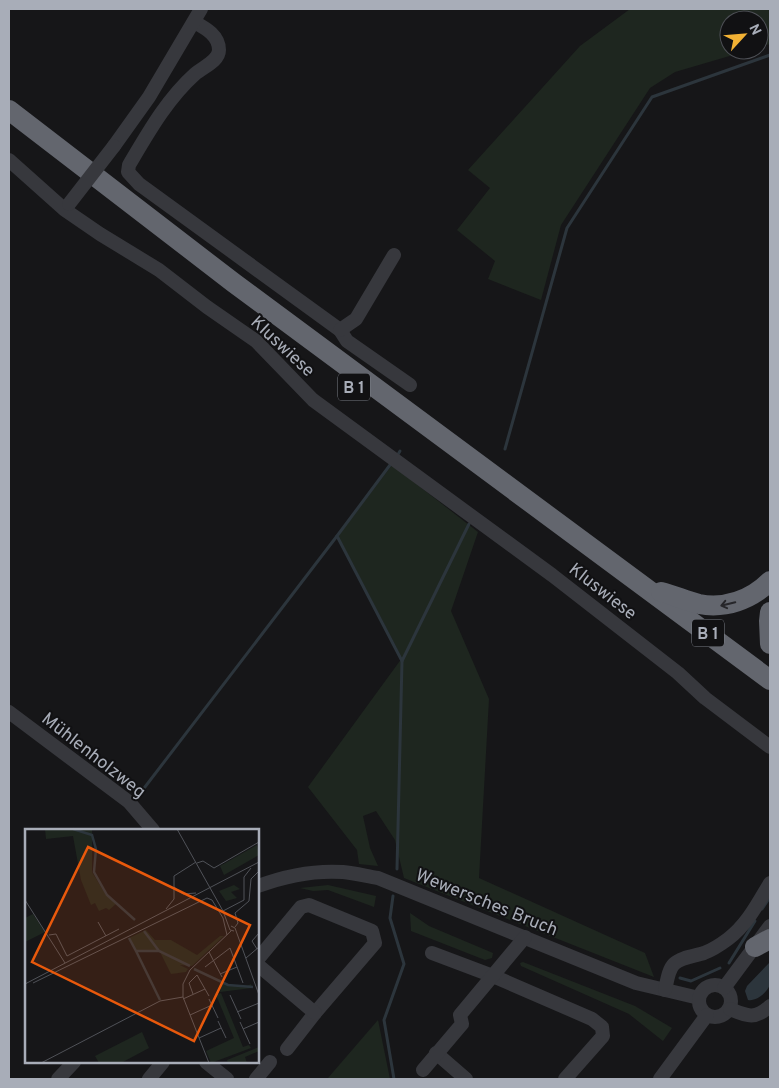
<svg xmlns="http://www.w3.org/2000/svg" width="779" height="1088" font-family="Overpass,sans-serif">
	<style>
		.green { fill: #1e261f }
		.water { fill: #2c353c }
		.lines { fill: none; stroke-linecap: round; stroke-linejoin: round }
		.stream { stroke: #2c353c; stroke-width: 3 }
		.minor { stroke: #37383d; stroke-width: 14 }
		.highway { stroke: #63666e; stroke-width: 20 }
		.minor-bridge { stroke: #37383d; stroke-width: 14 }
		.oneway { stroke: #26262a }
		.labels { text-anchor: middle; stroke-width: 4; stroke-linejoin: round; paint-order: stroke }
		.shield { fill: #111113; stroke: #7b7e86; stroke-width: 1 }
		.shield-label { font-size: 16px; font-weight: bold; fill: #a8adb8 }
		.street-label { font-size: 18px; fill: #a8adb8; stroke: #111113 }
		.inset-river { fill: none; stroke: #2c353c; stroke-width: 2.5 }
		.inset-road { fill: none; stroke: #505258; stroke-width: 1 }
		.view { fill: #e8590c; fill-opacity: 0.15; stroke: #e8590c; stroke-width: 2.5 }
		.inset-edge { fill: none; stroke: #a8adb8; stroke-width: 2.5 }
	</style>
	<rect width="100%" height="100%" fill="#161618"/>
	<g class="green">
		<path d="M 630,9 L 770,9 L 770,44 L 759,47 L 759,20 L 729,20 L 729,50 L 750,50 L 675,72 L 650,88 L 561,225 L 541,300 L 488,279 L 495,261 L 457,230 L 490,188 L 468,170 L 580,46 Z"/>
		<path d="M 392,465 L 478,532 L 451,611 L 489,699 L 479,878 L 645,953 L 654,977 L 404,878 L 395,840 L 376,811 L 363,816 L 370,848 L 378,866 L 359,864 L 357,850 L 308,787 L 402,658 L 338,536 Z"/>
		<path d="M 328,885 L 376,896 L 374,907 L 328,890 L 313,891 L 300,888 Z"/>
		<path d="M 410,913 L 429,926 L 493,953 L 492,958 L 485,960 L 411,931 Z"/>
		<path d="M 523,962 L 635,1006 L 672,1028 L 663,1041 L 629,1014 L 521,966 L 520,963 Z"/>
		<path d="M 378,1020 L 390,1079 L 329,1079 L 328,1078 Z"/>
	</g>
	<path class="water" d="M 770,962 C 770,968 772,978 770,984 C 768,992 756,1002 748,1000 L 745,991 L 747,986 Z"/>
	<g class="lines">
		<g class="stream">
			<path d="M 505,449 L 567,228 L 652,97 L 770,55"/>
			<path d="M 397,456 L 400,451"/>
			<path d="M 390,465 L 337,536 L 402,661"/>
			<path d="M 135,800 L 337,536"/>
			<path d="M 397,869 L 402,661 L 469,524"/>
			<path d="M 393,896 L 390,918 L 404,964 L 384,1020 L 394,1079"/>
			<path d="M 762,909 L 770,897"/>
			<path d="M 729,963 L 755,921"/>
			<path d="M 680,978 L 691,981 L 720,968"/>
		</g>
		<g class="minor">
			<path d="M 194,22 C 205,28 219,35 219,50 C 219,61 203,67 195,74 C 167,99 148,133 129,165 L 128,172 L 139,184 L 340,330 L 347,341 L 410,385"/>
			<path d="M 114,146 L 149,97 L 201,9"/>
			<path d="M 9,160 L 65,210 L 100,234 L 159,270 L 207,307 L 256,341 L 313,400 L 552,575 L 678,673 L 705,698 L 770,747"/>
			<path d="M 340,330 L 356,319 L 394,255"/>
			<path d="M 9,712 L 129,802 L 153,830"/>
			<path d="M 258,886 C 285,876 313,870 343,872 C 354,873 366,876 378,878 L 636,983 L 699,998"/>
			<path d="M 432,953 L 493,976 L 592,1019 L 602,1027 L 603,1036 L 565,1079"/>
			<path d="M 258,959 L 301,907 L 309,905 L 372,931 L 375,943 L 315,1013 L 287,1049"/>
			<path d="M 258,965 L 315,1013"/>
			<circle cx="715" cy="1001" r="16"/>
			<path d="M 724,988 L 770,926"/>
			<path d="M 665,990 C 667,982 668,970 674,964 C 681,957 695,956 704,953 C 712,950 720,945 728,939 C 747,925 758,903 770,883"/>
			<path d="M 730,1009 C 747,1016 755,1020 770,1006"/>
			<path d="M 436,1053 L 466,1079"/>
			<path d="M 206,1062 L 227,1079"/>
			<path d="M 423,1070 L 462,1024 L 460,1015 L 525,937"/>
			<path d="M 58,1079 L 74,1062"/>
			<path d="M 149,1079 L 163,1062"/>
			<path d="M 256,1079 L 270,1062"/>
			<path d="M 660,1079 L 707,1015"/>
		</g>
		<g class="highway">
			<path d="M 9,110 L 234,283 L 770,680"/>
			<path d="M 661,592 C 674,595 686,601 699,604 C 725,609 751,600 770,581"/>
			<path d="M 770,612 L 769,621 L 770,644"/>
			<path d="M 755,947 L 770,939"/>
		</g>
		<path class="minor-bridge" d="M 69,204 L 114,146"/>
	</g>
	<defs><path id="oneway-shaft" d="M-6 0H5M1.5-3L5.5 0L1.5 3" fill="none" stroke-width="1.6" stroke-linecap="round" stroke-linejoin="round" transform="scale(1.25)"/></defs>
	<use class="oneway" href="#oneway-shaft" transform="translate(728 604) rotate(166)"/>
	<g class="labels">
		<g class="shield">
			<rect x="338" y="373.5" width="32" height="27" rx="4"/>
			<rect x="692" y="619.5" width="32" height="27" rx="4"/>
		</g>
		<g class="shield-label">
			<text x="354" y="393">B 1</text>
			<text x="708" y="639">B 1</text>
		</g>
		<g class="street-label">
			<text transform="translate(283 346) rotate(43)" y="6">Kluswiese</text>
			<text transform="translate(603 591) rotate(38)" y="6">Kluswiese</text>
			<text transform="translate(94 755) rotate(38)" y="6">Mühlenholzweg</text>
			<text transform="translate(487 902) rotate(22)" y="6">Wewersches Bruch</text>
		</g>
	</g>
	<g transform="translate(25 829)">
		<rect width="234" height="234" fill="#161618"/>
		<path d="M 20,0 L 67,0 L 67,43 L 81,66 L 91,75 L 84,81 L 81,79 L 74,82 L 70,74 L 66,76 L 56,51 L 48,7 L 21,10 ZM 232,16 L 234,26 L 199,46 L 195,37 ZM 209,56 L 215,60 L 206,63 L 212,69 L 201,72 L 194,62 ZM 8,85 L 20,103 L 0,113 L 0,89 ZM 121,101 L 130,111 L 146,111 L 172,126 L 195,107 L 199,107 L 167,137 L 155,136 L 163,140 L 161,143 L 146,145 L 134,121 L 111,122 L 104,109 ZM 197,154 L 220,158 L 226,155 L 227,159 L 195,163 ZM 196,164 L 218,218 L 224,216 L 226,219 L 186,234 L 181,222 L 209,209 L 191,166 ZM 117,203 L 124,219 L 96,234 L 74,234 L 70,227 ZM 234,218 L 234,222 L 220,228 L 222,234 L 203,234 L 202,231 Z" fill="#1e261f"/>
		<path class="inset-river" d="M 48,0 L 67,6 L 71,20 L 69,43 L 82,66 L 110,91M 119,102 L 134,122 L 165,137M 104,109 L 111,122 L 134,122M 111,122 L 135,171M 169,140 L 203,156 L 228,158"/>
		<path class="inset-road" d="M 152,0 L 198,82 L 205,101 L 209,102M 172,34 L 178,32 L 189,39 L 234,13M 149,58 L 158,65 L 171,64M 0,71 L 40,134M 141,80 L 149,70 L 149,47 L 171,33M 198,82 L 219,71 L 219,48 L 226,39M 73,93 L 81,107M 206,97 L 210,99 L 234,166M 210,98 L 213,94 L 210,84 L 224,72 L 226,50 L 234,42M 24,106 L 31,105 L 42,127 L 94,100M 232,120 L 227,112 L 234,104M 184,123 L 197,148M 221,129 L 234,118M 180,138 L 205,119 L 218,154M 195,145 L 212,138M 8,154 L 182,69 L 187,71 L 198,89 L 202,106M 0,155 L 234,33M 168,165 L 164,154 L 172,146 L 184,167M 205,166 L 216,190M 158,170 L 180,160M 184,170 L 193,189M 212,183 L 234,174M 165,186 L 187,176M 193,192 L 201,209M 215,193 L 225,215M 218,200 L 234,193M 174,209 L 196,199M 16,234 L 135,172 L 158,168M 184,234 L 158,168 L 158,155 L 165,141 L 206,102"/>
		<path class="view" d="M 63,18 L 225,96 L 169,212 L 7,133 Z"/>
		<rect width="234" height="234" class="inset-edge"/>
	</g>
	<rect width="779" height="1088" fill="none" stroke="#a8adb8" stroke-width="20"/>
	<g transform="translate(744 35) rotate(64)"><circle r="24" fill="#111113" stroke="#4d4f55"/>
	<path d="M0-4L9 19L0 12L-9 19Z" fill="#f2b134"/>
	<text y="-8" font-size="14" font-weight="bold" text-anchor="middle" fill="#a8adb8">N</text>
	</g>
</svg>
